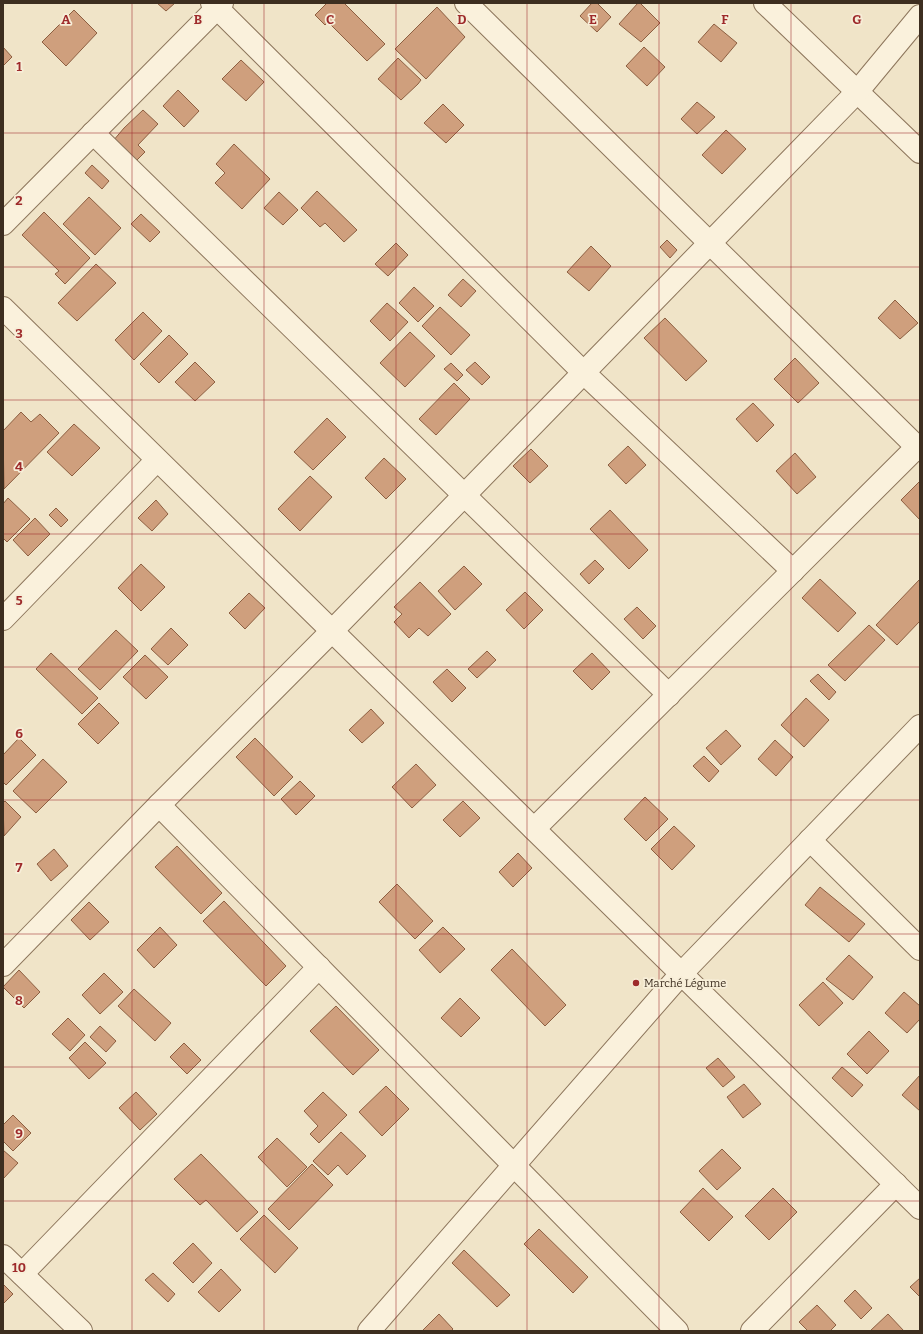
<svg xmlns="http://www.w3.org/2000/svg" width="923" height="1334" font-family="Bitter,serif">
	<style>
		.building { fill: #cf9f7d; stroke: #8d5f41 }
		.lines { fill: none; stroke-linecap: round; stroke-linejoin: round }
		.street-casing { stroke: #8d765c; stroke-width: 24 }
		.street { stroke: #faf1dc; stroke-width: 22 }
		.grid { fill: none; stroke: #9e2a2b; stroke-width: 1; stroke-opacity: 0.55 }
		.poi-dot { fill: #9e2a2b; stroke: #f7eed8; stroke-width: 1.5 }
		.labels { text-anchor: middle; stroke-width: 3.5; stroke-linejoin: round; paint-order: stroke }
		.poi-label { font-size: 11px; fill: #3d2e20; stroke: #f7eed8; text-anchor: start }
		.grid-label { font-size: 13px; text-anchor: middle; font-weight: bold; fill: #9e2a2b; stroke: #f7eed8; stroke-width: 3.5; stroke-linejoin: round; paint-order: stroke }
	</style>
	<rect width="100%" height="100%" fill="#f0e4c8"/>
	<g class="building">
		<path d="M 157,3 L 175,3 L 166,11 Z"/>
		<path d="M 327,3 L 344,3 L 385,44 L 367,61 L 328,22 L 325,25 L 315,15 Z"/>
		<path d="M 592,3 L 597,3 L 611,17 L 597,32 L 580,16 Z"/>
		<path d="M 638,3 L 640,3 L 660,23 L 641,42 L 619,24 Z"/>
		<path d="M 437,7 L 465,37 L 426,79 L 395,49 Z"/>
		<path d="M 74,10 L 97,33 L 66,66 L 42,42 Z"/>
		<path d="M 714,24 L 737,43 L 721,62 L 698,42 Z"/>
		<path d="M 3,47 L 12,57 L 3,66 Z"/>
		<path d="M 644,47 L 665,67 L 647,86 L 626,66 Z"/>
		<path d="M 398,58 L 421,80 L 418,84 L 401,100 L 378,79 Z"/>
		<path d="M 241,60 L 264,82 L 246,101 L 222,79 Z"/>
		<path d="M 178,90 L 199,111 L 184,127 L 163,106 Z"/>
		<path d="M 697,102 L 715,117 L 697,134 L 681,119 Z"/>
		<path d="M 443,104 L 464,125 L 446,143 L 424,123 Z"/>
		<path d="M 143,110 L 158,124 L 138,145 L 145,152 L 135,162 L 113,141 L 124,128 Z"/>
		<path d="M 726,130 L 746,149 L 722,174 L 702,155 Z"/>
		<path d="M 234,144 L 270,179 L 242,209 L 215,183 L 225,173 L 216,164 Z"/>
		<path d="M 92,165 L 109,181 L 102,189 L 85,173 Z"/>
		<path d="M 317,191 L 357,230 L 344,242 L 325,223 L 320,227 L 301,208 Z"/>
		<path d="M 279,192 L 298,210 L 283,225 L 264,208 Z"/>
		<path d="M 89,197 L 121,228 L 95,255 L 63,224 Z"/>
		<path d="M 44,212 L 90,258 L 65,284 L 55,274 L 59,271 L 22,235 Z"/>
		<path d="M 141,214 L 160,232 L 150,242 L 131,224 Z"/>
		<path d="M 667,240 L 677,250 L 670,258 L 660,247 Z"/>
		<path d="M 396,243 L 408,255 L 388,276 L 375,264 Z"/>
		<path d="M 591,246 L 611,266 L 589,291 L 567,272 Z"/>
		<path d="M 96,264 L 116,283 L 77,321 L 58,303 Z"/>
		<path d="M 463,279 L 476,291 L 461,307 L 448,295 Z"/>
		<path d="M 414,287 L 434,306 L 418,322 L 399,303 Z"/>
		<path d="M 895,300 L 918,323 L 900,339 L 878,318 Z"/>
		<path d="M 387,303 L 408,322 L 390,341 L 370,321 Z"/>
		<path d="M 440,307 L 470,335 L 451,355 L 422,326 Z"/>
		<path d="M 143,312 L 162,331 L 134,360 L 115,340 Z"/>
		<path d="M 665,318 L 707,361 L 686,381 L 644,338 Z"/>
		<path d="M 410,332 L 435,356 L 405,387 L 380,363 Z"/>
		<path d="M 169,335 L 188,354 L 159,383 L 140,364 Z"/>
		<path d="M 795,358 L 819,383 L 798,403 L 774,379 Z"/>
		<path d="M 195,362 L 215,382 L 195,401 L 175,382 Z"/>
		<path d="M 475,362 L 490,377 L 482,385 L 466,370 Z"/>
		<path d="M 451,363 L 463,375 L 457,381 L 444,369 Z"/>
		<path d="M 454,383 L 470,399 L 436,435 L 419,419 Z"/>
		<path d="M 753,403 L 774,425 L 757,442 L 736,419 Z"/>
		<path d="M 21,412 L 31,422 L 40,414 L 59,433 L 4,489 L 3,431 Z"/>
		<path d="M 327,418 L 346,437 L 313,470 L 294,452 Z"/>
		<path d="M 74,424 L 100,448 L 72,476 L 47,452 Z"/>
		<path d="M 628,446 L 646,465 L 626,484 L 608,465 Z"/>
		<path d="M 531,449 L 548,466 L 530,483 L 513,466 Z"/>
		<path d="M 795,453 L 816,477 L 797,494 L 776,471 Z"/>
		<path d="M 384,458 L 406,479 L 386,499 L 365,478 Z"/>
		<path d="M 310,476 L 332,497 L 300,531 L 278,509 Z"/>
		<path d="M 919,482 L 920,483 L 920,520 L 901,500 Z"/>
		<path d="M 8,498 L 30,519 L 7,542 L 3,538 L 3,504 Z"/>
		<path d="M 156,500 L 168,514 L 152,531 L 138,518 Z"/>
		<path d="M 56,508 L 68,520 L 61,527 L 49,515 Z"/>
		<path d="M 610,510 L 648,550 L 629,569 L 590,529 Z"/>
		<path d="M 35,518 L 50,534 L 28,556 L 13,540 Z"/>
		<path d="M 595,560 L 604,569 L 589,584 L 580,574 Z"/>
		<path d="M 141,564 L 165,587 L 141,611 L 118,588 Z"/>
		<path d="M 464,566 L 482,584 L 455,610 L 438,591 Z"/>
		<path d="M 820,579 L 856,613 L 838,632 L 802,598 Z"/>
		<path d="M 920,579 L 920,621 L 897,645 L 876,625 Z"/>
		<path d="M 420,582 L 451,614 L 428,636 L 419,628 L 409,638 L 394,622 L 402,614 L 394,607 Z"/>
		<path d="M 525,592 L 543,610 L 524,629 L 506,610 Z"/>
		<path d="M 249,593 L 265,608 L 245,629 L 229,613 Z"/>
		<path d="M 637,607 L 656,626 L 643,639 L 624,619 Z"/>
		<path d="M 869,625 L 885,640 L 845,681 L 828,665 Z"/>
		<path d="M 171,628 L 188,645 L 168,665 L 151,649 Z"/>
		<path d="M 116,630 L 138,651 L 100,690 L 78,669 Z"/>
		<path d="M 487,651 L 496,660 L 477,678 L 468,669 Z"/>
		<path d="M 51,653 L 98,698 L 82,714 L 36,669 Z"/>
		<path d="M 592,653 L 610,672 L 592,690 L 573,671 Z"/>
		<path d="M 145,655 L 168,677 L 146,699 L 123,677 Z"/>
		<path d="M 447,669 L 466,688 L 452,702 L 433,682 Z"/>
		<path d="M 818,674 L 836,692 L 829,700 L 810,681 Z"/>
		<path d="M 806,698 L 829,720 L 804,747 L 781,725 Z"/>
		<path d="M 99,703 L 119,723 L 98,744 L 78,724 Z"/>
		<path d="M 371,709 L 384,723 L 362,743 L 349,730 Z"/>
		<path d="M 726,730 L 741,746 L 721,765 L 706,748 Z"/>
		<path d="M 19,738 L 36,755 L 6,785 L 3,782 L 3,755 Z"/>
		<path d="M 255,738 L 293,777 L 274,796 L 236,757 Z"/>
		<path d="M 775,740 L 793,757 L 776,776 L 758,759 Z"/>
		<path d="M 704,756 L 719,771 L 709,782 L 693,766 Z"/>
		<path d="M 43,759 L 67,782 L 36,813 L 13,791 Z"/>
		<path d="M 416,764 L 436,785 L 412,808 L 392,787 Z"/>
		<path d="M 300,781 L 315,796 L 296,815 L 281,799 Z"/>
		<path d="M 645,797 L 668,819 L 646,841 L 624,819 Z"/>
		<path d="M 5,801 L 21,817 L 4,836 L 3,803 Z"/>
		<path d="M 463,801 L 480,818 L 460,837 L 443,820 Z"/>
		<path d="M 674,826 L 695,846 L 672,870 L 651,849 Z"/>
		<path d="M 177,846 L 222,893 L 201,914 L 155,867 Z"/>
		<path d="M 54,849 L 68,866 L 51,881 L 37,864 Z"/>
		<path d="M 518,853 L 532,868 L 513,887 L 499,872 Z"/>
		<path d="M 397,884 L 433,921 L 415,939 L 379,902 Z"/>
		<path d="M 820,887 L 865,924 L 849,942 L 805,905 Z"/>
		<path d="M 224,901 L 286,966 L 266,986 L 203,921 Z"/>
		<path d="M 89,902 L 109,922 L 90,940 L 71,920 Z"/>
		<path d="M 160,927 L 177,945 L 154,968 L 137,950 Z"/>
		<path d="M 443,927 L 465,949 L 440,973 L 419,950 Z"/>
		<path d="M 512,949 L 566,1005 L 545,1026 L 491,970 Z"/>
		<path d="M 849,955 L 873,977 L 853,1000 L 826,979 Z"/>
		<path d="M 19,970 L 40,992 L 24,1008 L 3,987 Z"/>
		<path d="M 104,973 L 123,992 L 100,1014 L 82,995 Z"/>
		<path d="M 823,982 L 843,1003 L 819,1026 L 799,1005 Z"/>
		<path d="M 134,989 L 171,1023 L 155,1041 L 118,1006 Z"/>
		<path d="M 904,992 L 920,1006 L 920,1019 L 907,1033 L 885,1013 Z"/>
		<path d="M 460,998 L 480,1018 L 461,1037 L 441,1018 Z"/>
		<path d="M 336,1006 L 379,1050 L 353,1075 L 310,1031 Z"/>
		<path d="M 68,1018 L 85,1035 L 70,1051 L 52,1034 Z"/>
		<path d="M 100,1026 L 116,1041 L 106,1052 L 90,1037 Z"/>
		<path d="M 869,1031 L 889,1051 L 867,1074 L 847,1054 Z"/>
		<path d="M 85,1042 L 106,1063 L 89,1079 L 69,1058 Z"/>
		<path d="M 184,1043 L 201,1060 L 187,1074 L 170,1057 Z"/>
		<path d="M 718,1058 L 735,1077 L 723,1087 L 706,1068 Z"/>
		<path d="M 842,1067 L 863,1085 L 852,1097 L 832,1078 Z"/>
		<path d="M 920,1075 L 920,1111 L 902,1095 Z"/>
		<path d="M 744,1084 L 761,1104 L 743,1118 L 727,1097 Z"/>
		<path d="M 386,1086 L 409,1109 L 382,1136 L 359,1112 Z"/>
		<path d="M 136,1092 L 157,1114 L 140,1130 L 119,1108 Z"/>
		<path d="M 323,1092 L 347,1115 L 319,1143 L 310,1134 L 318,1126 L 304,1111 Z"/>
		<path d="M 13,1115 L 31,1133 L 13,1151 L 3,1141 L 3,1125 Z"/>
		<path d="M 341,1132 L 366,1156 L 347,1175 L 338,1165 L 328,1175 L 313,1161 Z"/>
		<path d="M 277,1138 L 307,1167 L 287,1187 L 258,1157 Z"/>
		<path d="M 722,1149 L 741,1168 L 717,1190 L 699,1171 Z"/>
		<path d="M 3,1150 L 18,1163 L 3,1179 Z"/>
		<path d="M 201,1154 L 258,1212 L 237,1232 L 206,1200 L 200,1205 L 174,1179 Z"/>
		<path d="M 312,1164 L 333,1185 L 289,1230 L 268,1209 Z"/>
		<path d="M 703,1188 L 733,1217 L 709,1241 L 680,1212 Z"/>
		<path d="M 773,1188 L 797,1212 L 769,1240 L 745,1216 Z"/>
		<path d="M 264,1215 L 298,1248 L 275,1273 L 240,1239 Z"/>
		<path d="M 539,1229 L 588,1277 L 573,1293 L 524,1244 Z"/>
		<path d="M 193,1243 L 212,1263 L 193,1283 L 173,1263 Z"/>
		<path d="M 464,1250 L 510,1295 L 497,1307 L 452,1263 Z"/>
		<path d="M 221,1269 L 241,1290 L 219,1312 L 198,1292 Z"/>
		<path d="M 153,1273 L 175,1294 L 168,1302 L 145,1280 Z"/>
		<path d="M 920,1278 L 920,1297 L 910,1287 Z"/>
		<path d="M 3,1284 L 13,1294 L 3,1304 Z"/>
		<path d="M 855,1290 L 872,1308 L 861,1319 L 844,1301 Z"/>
		<path d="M 817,1305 L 836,1325 L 830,1331 L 808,1331 L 799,1322 Z"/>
		<path d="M 439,1314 L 453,1329 L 451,1331 L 422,1331 Z"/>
		<path d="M 888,1314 L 904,1331 L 870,1331 Z"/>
	</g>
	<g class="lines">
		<g class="street-casing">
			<g id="street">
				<path d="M 212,3 L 584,373 L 793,571"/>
				<path d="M 466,3 L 920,450"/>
				<path d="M 765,3 L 920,152"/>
				<path d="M 93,133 L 669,695"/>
				<path d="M 3,224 L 222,3"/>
				<path d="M 3,308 L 920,1208"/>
				<path d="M 3,619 L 157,460"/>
				<path d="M 159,805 L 677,1331"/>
				<path d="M 534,829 L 917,447"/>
				<path d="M 810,840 L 920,949"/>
				<path d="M 3,965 L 159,805 L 332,631 L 857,92 L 920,16"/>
				<path d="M 3,1256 L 81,1331"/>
				<path d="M 22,1274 L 319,967"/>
				<path d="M 369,1331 L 681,974 L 920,726"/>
				<path d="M 752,1331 L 896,1184"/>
			</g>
		</g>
		<use href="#street" class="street"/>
	</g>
	<path class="grid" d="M 132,3 L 132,1331M 264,3 L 264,1331M 396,3 L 396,1331M 527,3 L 527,1331M 659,3 L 659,1331M 791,3 L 791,1331M 3,133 L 920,133M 3,267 L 920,267M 3,400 L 920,400M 3,534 L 920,534M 3,667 L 920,667M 3,800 L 920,800M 3,934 L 920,934M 3,1067 L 920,1067M 3,1201 L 920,1201"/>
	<circle class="poi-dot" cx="636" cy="983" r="4"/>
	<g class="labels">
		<g class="poi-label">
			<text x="644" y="987">Marché Légume</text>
		</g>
	</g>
	<g class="grid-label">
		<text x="66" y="24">A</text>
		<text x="198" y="24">B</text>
		<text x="330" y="24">C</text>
		<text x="462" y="24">D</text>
		<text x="593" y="24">E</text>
		<text x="725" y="24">F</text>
		<text x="857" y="24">G</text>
		<text x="19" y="71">1</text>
		<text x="19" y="205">2</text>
		<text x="19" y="338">3</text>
		<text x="19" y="471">4</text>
		<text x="19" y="605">5</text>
		<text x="19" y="738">6</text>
		<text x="19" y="872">7</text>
		<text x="19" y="1005">8</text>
		<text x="19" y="1138">9</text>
		<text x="19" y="1272">10</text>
	</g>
	<rect width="923" height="1334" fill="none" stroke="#3d2e20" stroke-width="8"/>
</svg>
